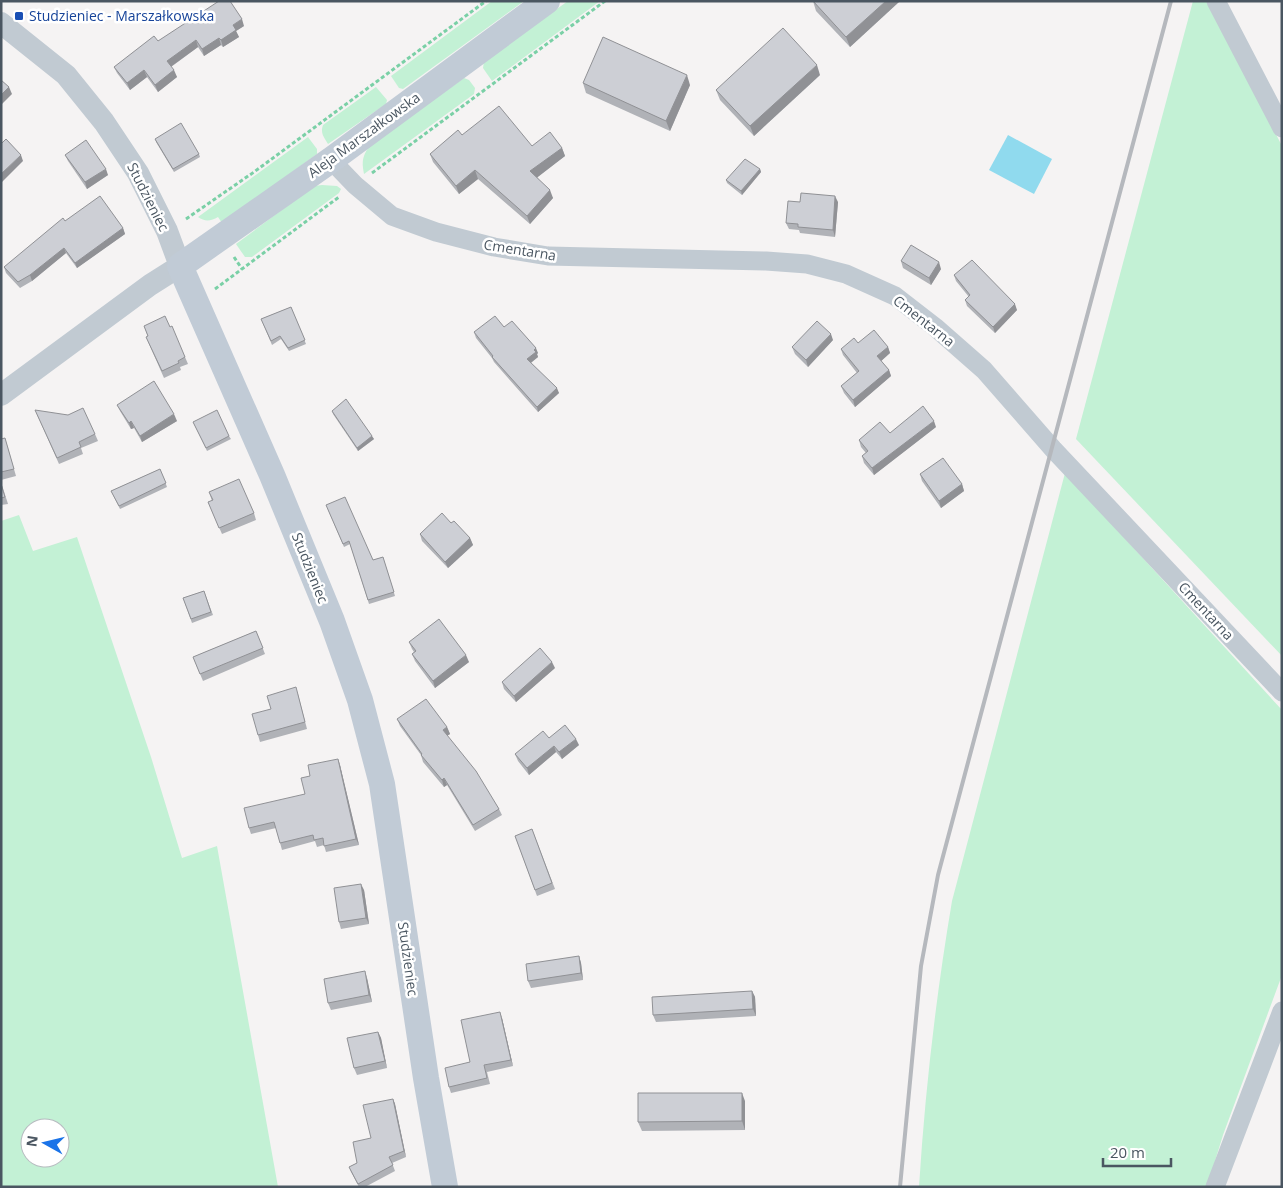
<svg xmlns="http://www.w3.org/2000/svg" width="1283" height="1188" font-family="'Open Sans',sans-serif">
	<style>
		.green { fill: #c3f1d5; fill-rule: evenodd }
		.water { fill: #90daee }
		.lines { fill: none; stroke-linecap: round; stroke-linejoin: round }
		.path { stroke: #7ad0a6; stroke-width: 3; stroke-dasharray: 4 2.5; stroke-linecap: butt }
		.minor { stroke: #c1cad2; stroke-width: 19 }
		.tertiary { stroke: #c1cad2; stroke-width: 22 }
		.secondary { stroke: #c1cbd6; stroke-width: 26 }
		.rail { stroke: #b5b8bd; stroke-width: 4 }
		.wall { fill: #b0b2b7 }
		.shaded-wall { fill: #909195 }
		.building { fill: #cdcfd5; stroke: #909195 }
		.transit-dot { fill: #1a4fb4; stroke: #fff; stroke-width: 2 }
		.labels { text-anchor: middle; stroke-width: 5; stroke-linejoin: round; paint-order: stroke }
		.transit-label { font-size: 14px; fill: #164399; stroke: #fff; text-anchor: start }
		.street-label { font-size: 14px; fill: #4a5661; stroke: #fff }
	</style>
	<rect width="100%" height="100%" fill="#f5f3f3"/>
	<g class="green">
		<path d="M 492,1 L 524,1 L 403,89 L 399,88 L 391,76 Z"/>
		<path d="M 568,1 L 600,1 L 492,81 L 483,68 L 484,61 Z"/>
		<path d="M 1193,1 L 1208,1 L 1282,146 L 1282,656 L 1076,439 Z"/>
		<path d="M 464,78 L 469,80 L 475,88 L 474,94 L 364,174 C 361,160 363,154 372,143 Z"/>
		<path d="M 376,87 L 387,100 L 386,104 L 328,144 C 324,137 320,133 323,125 Z"/>
		<path d="M 308,137 L 317,149 L 317,154 L 222,223 L 218,217 C 211,221 205,222 198,217 Z"/>
		<path d="M 322,185 L 337,186 L 341,189 L 339,193 L 252,257 L 245,257 L 236,244 L 314,186 Z"/>
		<path d="M 1065,473 L 1282,710 L 1282,975 L 1223,1135 L 1207,1187 L 919,1187 C 925,1091 936,996 952,901 Z"/>
		<path d="M 19,515 L 33,551 L 77,537 L 151,757 L 182,858 L 217,846 L 278,1187 L 1,1187 L 1,521 ZM 30,1128 L 60,1128 L 60,1158 L 30,1158 Z"/>
	</g>
	<path class="water" d="M 1008,135 L 1052,159 L 1034,194 L 989,170 Z"/>
	<g class="lines">
		<g class="path">
			<path d="M 372,173 L 605,1"/>
			<path d="M 186,219 L 254,172 L 486,1"/>
			<path d="M 234,257 L 242,269"/>
			<path d="M 215,289 L 339,197"/>
		</g>
		<g class="minor">
			<path d="M 1216,1 L 1282,128"/>
			<path d="M 331,160 L 355,185 L 392,216 L 436,232 L 494,247 L 548,256 L 766,261 L 807,264 L 846,274 L 895,296 L 935,327 L 984,370 L 1053,449 L 1282,692"/>
			<path d="M 1215,1187 L 1282,1011"/>
		</g>
		<path class="tertiary" d="M 1,23 L 66,75 L 104,122 L 138,173 L 167,231 L 180,266 L 150,285 L 1,395"/>
		<path class="secondary" d="M 445,1187 L 426,1078 L 382,784 L 360,700 L 332,621 L 272,475 L 180,266 L 331,160 L 547,1"/>
		<path class="rail" d="M 900,1187 L 921,966 L 938,875 L 1171,1"/>
	</g>
	<g class="wall">
		<path d="M 813,1 L 900,1 L 850,47 L 816,11 Z"/>
		<path d="M 244,26 L 236,31 L 239,37 L 223,47 L 221,45 L 204,56 L 198,47 L 171,67 L 177,77 L 158,92 L 147,77 L 130,90 L 117,73 L 114,67 L 158,41 Z"/>
		<path d="M 820,75 L 754,136 L 720,100 L 716,90 Z"/>
		<path d="M 583,83 L 690,85 L 670,131 L 586,93 Z"/>
		<path d="M 462,135 L 532,146 L 562,148 L 565,156 L 537,177 L 553,198 L 530,224 L 478,179 L 459,194 L 433,162 L 430,154 Z"/>
		<path d="M 155,139 L 199,154 L 200,157 L 174,172 L 156,142 Z"/>
		<path d="M 65,155 L 108,175 L 87,189 L 68,161 Z"/>
		<path d="M 760,169 L 761,172 L 742,195 L 727,183 L 726,180 Z"/>
		<path d="M 800,202 L 838,202 L 835,237 L 800,233 L 799,230 L 789,229 L 786,223 Z"/>
		<path d="M 65,221 L 123,228 L 125,234 L 77,268 L 66,253 L 32,281 L 20,288 L 6,273 L 4,267 Z"/>
		<path d="M 901,261 L 941,269 L 931,285 L 903,268 Z"/>
		<path d="M 954,275 L 1017,310 L 995,333 L 967,306 L 965,300 L 969,297 L 956,281 Z"/>
		<path d="M 291,307 L 306,344 L 289,351 L 281,339 L 272,345 L 261,319 Z"/>
		<path d="M 144,326 L 170,327 L 185,357 L 188,364 L 180,367 L 181,370 L 164,378 L 149,344 L 146,337 L 148,337 Z"/>
		<path d="M 504,327 L 538,353 L 537,354 L 538,357 L 531,363 L 559,393 L 538,412 L 494,362 L 492,358 L 476,338 L 474,332 Z"/>
		<path d="M 833,340 L 808,367 L 795,354 L 792,347 Z"/>
		<path d="M 888,347 L 890,353 L 881,361 L 889,370 L 891,376 L 855,407 L 844,393 L 841,386 L 857,373 L 843,355 L 841,349 Z"/>
		<path d="M 117,405 L 177,421 L 142,442 L 134,428 L 131,429 L 120,411 Z"/>
		<path d="M 35,410 L 95,434 L 98,441 L 81,448 L 83,454 L 59,464 Z"/>
		<path d="M 332,411 L 374,439 L 358,451 L 333,414 Z"/>
		<path d="M 193,422 L 229,436 L 231,439 L 207,451 Z"/>
		<path d="M 936,427 L 874,475 L 864,463 L 862,456 L 866,453 L 861,447 L 859,440 L 890,433 Z"/>
		<path d="M 5,438 L 16,476 L 1,480 L 1,439 Z"/>
		<path d="M 160,469 L 167,487 L 120,509 L 111,491 Z"/>
		<path d="M 920,474 L 962,484 L 964,491 L 941,508 L 922,481 Z"/>
		<path d="M 1,482 L 8,504 L 1,505 Z"/>
		<path d="M 209,492 L 254,513 L 256,520 L 222,534 L 208,502 L 212,501 Z"/>
		<path d="M 326,505 L 373,560 L 383,557 L 395,596 L 369,604 L 350,544 L 344,547 Z"/>
		<path d="M 451,523 L 470,538 L 473,545 L 448,568 L 422,541 L 420,534 Z"/>
		<path d="M 204,591 L 213,615 L 192,623 L 183,598 Z"/>
		<path d="M 256,631 L 265,654 L 203,681 L 193,657 Z"/>
		<path d="M 409,642 L 469,662 L 435,688 L 415,661 L 412,654 L 414,652 L 412,649 Z"/>
		<path d="M 555,668 L 516,702 L 504,689 L 502,682 Z"/>
		<path d="M 298,694 L 307,729 L 260,742 L 258,735 L 271,709 Z"/>
		<path d="M 397,719 L 447,727 L 450,734 L 447,736 L 499,809 L 502,815 L 475,831 L 447,785 L 444,787 L 423,762 L 421,755 L 400,726 Z"/>
		<path d="M 549,738 L 579,745 L 562,759 L 556,752 L 529,775 L 518,761 L 515,754 Z"/>
		<path d="M 338,759 L 340,765 L 359,845 L 326,852 L 324,845 L 317,847 L 315,841 L 282,850 L 276,828 L 251,834 L 249,828 L 305,794 L 310,776 Z"/>
		<path d="M 532,829 L 555,889 L 537,896 L 515,836 Z"/>
		<path d="M 364,890 L 369,924 L 341,929 L 339,922 Z"/>
		<path d="M 579,956 L 581,963 L 583,980 L 531,988 L 528,981 Z"/>
		<path d="M 367,978 L 372,1002 L 331,1010 L 328,1003 Z"/>
		<path d="M 752,991 L 755,997 L 756,1016 L 656,1022 L 653,1015 Z"/>
		<path d="M 502,1018 L 513,1066 L 487,1072 L 490,1084 L 451,1093 L 449,1087 L 470,1062 Z"/>
		<path d="M 378,1032 L 381,1038 L 387,1068 L 357,1075 L 354,1068 Z"/>
		<path d="M 393,1099 L 395,1104 L 406,1157 L 392,1163 L 395,1171 L 365,1187 L 359,1187 L 351,1172 L 349,1167 L 357,1163 Z"/>
		<path d="M 745,1101 L 745,1130 L 642,1131 L 638,1122 Z"/>
	</g>
	<g class="shaded-wall">
		<path d="M 886,1 L 900,1 L 850,47 L 846,37 Z"/>
		<path d="M 242,19 L 244,26 L 236,31 L 239,37 L 223,47 L 221,40 L 233,25 Z"/>
		<path d="M 219,38 L 221,45 L 204,56 L 202,49 Z"/>
		<path d="M 196,40 L 198,47 L 169,68 L 167,61 Z"/>
		<path d="M 817,65 L 820,75 L 754,136 L 750,126 Z"/>
		<path d="M 144,70 L 147,77 L 130,90 L 127,83 Z"/>
		<path d="M 174,70 L 177,77 L 158,92 L 155,85 Z"/>
		<path d="M 687,75 L 690,85 L 670,131 L 666,121 Z"/>
		<path d="M 9,87 L 12,94 L 1,105 L 1,95 Z"/>
		<path d="M 562,148 L 565,156 L 534,180 L 530,171 Z"/>
		<path d="M 21,155 L 23,161 L 1,183 L 1,174 Z"/>
		<path d="M 106,169 L 108,175 L 87,189 L 85,182 Z"/>
		<path d="M 760,169 L 761,172 L 742,195 L 741,191 Z"/>
		<path d="M 475,170 L 478,179 L 459,194 L 456,186 Z"/>
		<path d="M 550,190 L 553,198 L 530,224 L 527,216 Z"/>
		<path d="M 835,196 L 838,202 L 835,237 L 833,230 Z"/>
		<path d="M 123,228 L 125,234 L 77,268 L 75,263 Z"/>
		<path d="M 64,248 L 66,253 L 32,281 L 30,275 Z"/>
		<path d="M 939,262 L 941,269 L 931,285 L 929,278 Z"/>
		<path d="M 1015,304 L 1017,310 L 995,333 L 993,327 Z"/>
		<path d="M 831,334 L 833,340 L 808,367 L 806,360 Z"/>
		<path d="M 888,347 L 890,353 L 880,362 L 877,356 Z"/>
		<path d="M 536,348 L 538,353 L 537,354 L 538,357 L 529,364 L 527,359 Z"/>
		<path d="M 889,370 L 891,376 L 855,407 L 853,400 Z"/>
		<path d="M 557,388 L 559,393 L 538,412 L 537,407 Z"/>
		<path d="M 174,414 L 177,421 L 142,442 L 140,436 Z"/>
		<path d="M 131,421 L 134,428 L 131,429 L 129,423 Z"/>
		<path d="M 934,421 L 936,427 L 874,475 L 872,468 Z"/>
		<path d="M 372,436 L 374,439 L 358,451 L 357,448 Z"/>
		<path d="M 962,484 L 964,491 L 941,508 L 939,501 Z"/>
		<path d="M 470,538 L 473,545 L 448,568 L 445,562 Z"/>
		<path d="M 466,655 L 469,662 L 435,688 L 433,681 Z"/>
		<path d="M 552,662 L 555,668 L 516,702 L 514,696 Z"/>
		<path d="M 447,727 L 450,734 L 445,737 L 443,730 Z"/>
		<path d="M 576,739 L 579,745 L 562,759 L 559,752 Z"/>
		<path d="M 554,746 L 556,752 L 529,775 L 527,768 Z"/>
		<path d="M 338,759 L 340,765 L 359,845 L 356,839 Z"/>
		<path d="M 444,778 L 447,785 L 444,787 L 442,780 Z"/>
		<path d="M 361,884 L 364,890 L 369,924 L 366,918 Z"/>
		<path d="M 579,956 L 581,963 L 583,980 L 581,973 Z"/>
		<path d="M 365,971 L 367,978 L 372,1002 L 369,995 Z"/>
		<path d="M 752,991 L 755,997 L 756,1016 L 753,1009 Z"/>
		<path d="M 500,1012 L 502,1018 L 513,1066 L 511,1060 Z"/>
		<path d="M 378,1032 L 381,1038 L 387,1068 L 385,1061 Z"/>
		<path d="M 742,1093 L 745,1101 L 745,1130 L 742,1121 Z"/>
		<path d="M 393,1099 L 395,1104 L 406,1157 L 404,1151 Z"/>
	</g>
	<g class="building">
		<path d="M 219,1 L 230,1 L 242,19 L 233,25 L 236,30 L 221,40 L 219,38 L 202,49 L 196,40 L 167,61 L 174,70 L 155,85 L 144,70 L 127,83 L 114,67 L 154,36 L 158,41 Z"/>
		<path d="M 813,1 L 886,1 L 846,37 Z"/>
		<path d="M 783,28 L 817,65 L 750,126 L 716,90 Z"/>
		<path d="M 603,37 L 687,75 L 666,121 L 583,83 Z"/>
		<path d="M 1,80 L 9,87 L 1,95 Z"/>
		<path d="M 499,106 L 532,146 L 550,132 L 562,148 L 530,171 L 550,190 L 527,216 L 475,170 L 456,186 L 430,154 L 458,130 L 462,135 Z"/>
		<path d="M 181,123 L 199,154 L 173,169 L 155,139 Z"/>
		<path d="M 6,139 L 21,155 L 1,174 L 1,144 Z"/>
		<path d="M 86,140 L 106,169 L 85,182 L 65,155 Z"/>
		<path d="M 745,159 L 760,169 L 741,191 L 726,180 Z"/>
		<path d="M 801,193 L 835,196 L 833,230 L 798,227 L 798,224 L 786,223 L 788,201 L 800,202 Z"/>
		<path d="M 100,196 L 123,228 L 75,263 L 64,248 L 30,275 L 18,282 L 4,267 L 63,218 L 65,221 Z"/>
		<path d="M 911,245 L 939,262 L 929,278 L 901,261 Z"/>
		<path d="M 972,260 L 1015,304 L 993,327 L 965,300 L 970,295 L 954,275 Z"/>
		<path d="M 291,307 L 305,340 L 288,348 L 280,336 L 271,341 L 261,319 Z"/>
		<path d="M 165,316 L 170,327 L 172,326 L 185,357 L 178,361 L 179,363 L 162,371 L 146,337 L 148,336 L 144,326 Z"/>
		<path d="M 495,316 L 504,327 L 512,321 L 536,348 L 534,350 L 536,352 L 527,359 L 557,388 L 537,407 L 492,357 L 493,356 L 474,332 Z"/>
		<path d="M 817,321 L 831,334 L 806,360 L 792,347 Z"/>
		<path d="M 874,330 L 888,347 L 877,356 L 889,370 L 853,400 L 841,386 L 859,371 L 841,349 L 854,338 L 858,343 Z"/>
		<path d="M 154,381 L 174,414 L 140,436 L 131,421 L 129,423 L 117,405 Z"/>
		<path d="M 346,399 L 372,436 L 357,448 L 332,411 Z"/>
		<path d="M 923,406 L 934,421 L 872,468 L 862,456 L 868,451 L 859,440 L 880,422 L 890,433 Z"/>
		<path d="M 83,408 L 95,434 L 79,442 L 81,447 L 57,458 L 35,410 L 68,415 Z"/>
		<path d="M 217,410 L 229,436 L 206,448 L 193,422 Z"/>
		<path d="M 5,438 L 14,469 L 1,472 L 1,439 Z"/>
		<path d="M 943,458 L 962,484 L 939,501 L 920,474 Z"/>
		<path d="M 160,469 L 166,483 L 119,506 L 111,491 Z"/>
		<path d="M 239,479 L 254,513 L 219,528 L 208,502 L 213,500 L 209,492 Z"/>
		<path d="M 1,484 L 5,497 L 1,498 Z"/>
		<path d="M 345,497 L 373,560 L 383,557 L 394,592 L 368,600 L 349,541 L 343,544 L 326,505 Z"/>
		<path d="M 442,513 L 451,523 L 454,521 L 470,538 L 445,562 L 420,534 Z"/>
		<path d="M 204,591 L 211,612 L 191,619 L 183,598 Z"/>
		<path d="M 439,619 L 466,655 L 433,681 L 412,654 L 416,651 L 409,642 Z"/>
		<path d="M 256,631 L 263,648 L 200,674 L 193,657 Z"/>
		<path d="M 540,648 L 552,662 L 514,696 L 502,682 Z"/>
		<path d="M 296,687 L 305,722 L 258,735 L 252,714 L 271,709 L 267,696 Z"/>
		<path d="M 426,699 L 447,727 L 443,730 L 476,771 L 499,809 L 473,825 L 444,778 L 442,780 L 421,755 L 422,754 L 397,719 Z"/>
		<path d="M 565,725 L 576,739 L 559,752 L 554,746 L 527,768 L 515,754 L 543,731 L 549,738 Z"/>
		<path d="M 338,759 L 356,839 L 324,846 L 323,838 L 314,840 L 313,835 L 280,843 L 274,822 L 249,828 L 244,808 L 305,794 L 301,778 L 310,776 L 308,765 Z"/>
		<path d="M 532,829 L 552,883 L 535,890 L 515,836 Z"/>
		<path d="M 361,884 L 366,918 L 339,922 L 334,888 Z"/>
		<path d="M 579,956 L 581,973 L 528,981 L 526,964 Z"/>
		<path d="M 365,971 L 369,995 L 328,1003 L 324,979 Z"/>
		<path d="M 752,991 L 753,1009 L 653,1015 L 652,997 Z"/>
		<path d="M 500,1012 L 511,1060 L 484,1065 L 487,1078 L 449,1087 L 445,1068 L 470,1062 L 461,1020 Z"/>
		<path d="M 378,1032 L 385,1061 L 354,1068 L 347,1038 Z"/>
		<path d="M 638,1093 L 742,1093 L 742,1121 L 638,1122 Z"/>
		<path d="M 393,1099 L 404,1151 L 389,1157 L 393,1165 L 358,1184 L 349,1167 L 357,1163 L 353,1142 L 371,1138 L 363,1105 Z"/>
	</g>
	<rect class="transit-dot" x="14" y="11" width="10" height="10" rx="2.5"/>
	<g class="labels">
		<g class="transit-label">
			<text x="29" y="21">Studzieniec - Marszałkowska</text>
		</g>
		<g class="street-label">
			<text transform="translate(364 135) rotate(-36)" y="5">Aleja Marszałkowska</text>
			<text transform="translate(148 197) rotate(63)" y="5">Studzieniec</text>
			<text transform="translate(520 250) rotate(9)" y="5">Cmentarna</text>
			<text transform="translate(924 321) rotate(38)" y="5">Cmentarna</text>
			<text transform="translate(310 568) rotate(68)" y="5">Studzieniec</text>
			<text transform="translate(1206 611) rotate(47)" y="5">Cmentarna</text>
			<text transform="translate(408 959) rotate(82)" y="5">Studzieniec</text>
		</g>
	</g>
	<rect width="1283" height="1188" fill="none" stroke="#4a5661" stroke-width="5"/>
	<g transform="translate(45 1143) rotate(278)"><circle r="24" fill="#ffffff" stroke="#b7bbc0"/>
	<path d="M0-4L9 19L0 12L-9 19Z" fill="#1a73e8"/>
	<text y="-8" font-size="14" font-weight="bold" text-anchor="middle" fill="#4a5661">N</text>
	</g>
	<path d="M1103 1158v8h68v-8" fill="none" stroke="#4a5661" stroke-width="2.5"/>
	<text x="1110" y="1158" font-size="15" fill="#4a5661" stroke="#ffffff" stroke-width="4" paint-order="stroke">20 m</text>
</svg>
